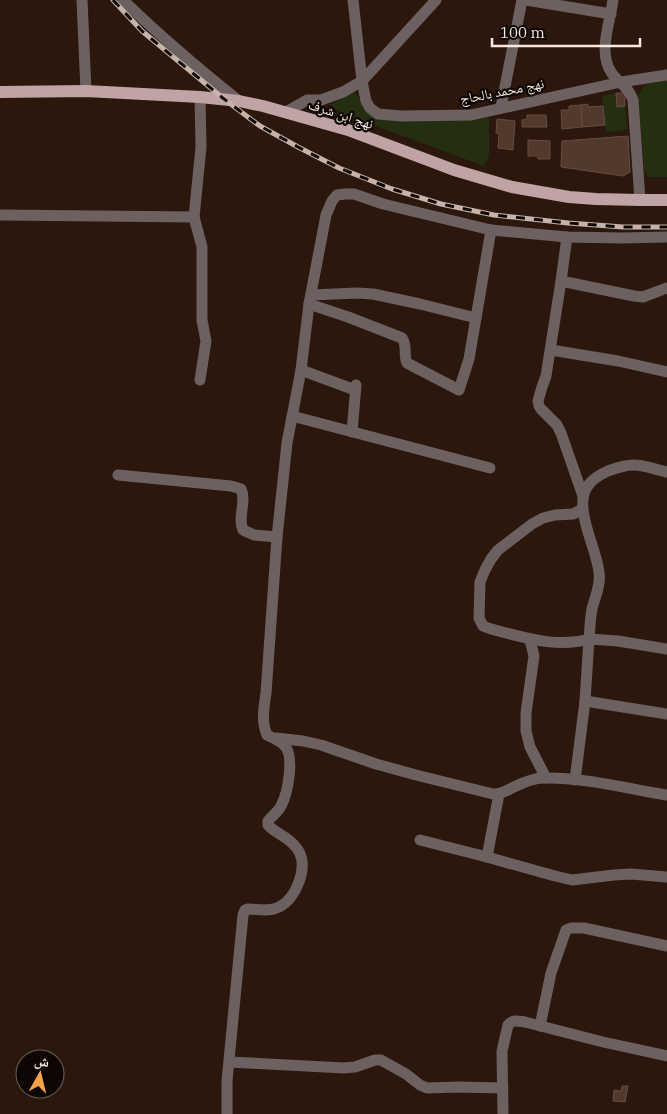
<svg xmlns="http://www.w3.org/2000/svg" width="667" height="1114" font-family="'IBM Plex Serif','Noto Naskh Arabic',serif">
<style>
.green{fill:#242f12}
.building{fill:#51392e;stroke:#664d41}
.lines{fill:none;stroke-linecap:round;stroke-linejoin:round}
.minor{stroke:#6d6061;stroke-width:11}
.major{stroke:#bfa3a5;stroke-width:12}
.rail-casing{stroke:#c5b4ac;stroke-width:5}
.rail{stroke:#0e0603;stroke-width:3;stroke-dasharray:9;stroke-linecap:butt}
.labels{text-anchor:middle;stroke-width:4.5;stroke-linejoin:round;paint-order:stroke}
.street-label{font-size:14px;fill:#f7e8e1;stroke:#0e0603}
</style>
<rect width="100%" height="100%" fill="#2c170c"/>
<!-- green -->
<g class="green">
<path d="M 667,81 L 667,177 L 649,177 L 644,171 L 638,95 L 646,84 Z"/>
<path d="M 354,92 L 367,109 L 386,119 L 489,118 L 489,155 L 484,166 L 360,120 L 344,114 L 329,105 Z"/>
<path d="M 616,93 L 617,106 L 625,106 L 627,130 L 606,132 L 602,96 Z"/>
</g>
<!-- building -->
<g class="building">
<path d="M 616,93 L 625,93 L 625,106 L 617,107 Z"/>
<path d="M 588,104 L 588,107 L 603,106 L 605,125 L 582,127 L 581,105 Z"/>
<path d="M 581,105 L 582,127 L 562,129 L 561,110 L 569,110 L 569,106 Z"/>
<path d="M 527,115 L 546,115 L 547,127 L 522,127 L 522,120 L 527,119 Z"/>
<path d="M 497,119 L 515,121 L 513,150 L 498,148 L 499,133 L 496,133 Z"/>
<path d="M 628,136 L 630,172 L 623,176 L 561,167 L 562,141 Z"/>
<path d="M 528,140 L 550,141 L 550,159 L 538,159 L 538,156 L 528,156 Z"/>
<path d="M 622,1086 L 628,1086 L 625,1102 L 613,1101 L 614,1090 L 621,1091 Z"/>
</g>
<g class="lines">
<!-- minor -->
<g class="minor">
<path d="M 82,0 L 86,91"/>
<path d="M 123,0 C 160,36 199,69 239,101"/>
<path d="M 353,0 L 362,81 L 366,101 L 370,108 L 378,114 L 402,116 L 471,115 L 621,82 L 667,75"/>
<path d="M 526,0 L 611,14"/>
<path d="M 613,0 C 610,22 598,53 611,72 C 618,83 629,87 633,100 L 640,200"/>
<path d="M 200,97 L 201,147 L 194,217 L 202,247 L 202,320 L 206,341 L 200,380"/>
<path d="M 501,107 L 522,0"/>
<path d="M 286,112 L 307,100 L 321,100 L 343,92 L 362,81 L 436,0"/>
<path d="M 0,215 L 194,217"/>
<path d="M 561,281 L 567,237"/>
<path d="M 311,295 L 357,293 L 373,294 L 420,304 L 476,318"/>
<path d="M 309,304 L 348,317 L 402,338 C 408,346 403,355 407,363 L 459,390 L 469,359 L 491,230"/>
<path d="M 551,350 L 618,361 L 667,372"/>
<path d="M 301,370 L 355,390"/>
<path d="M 292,416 L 490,468"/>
<path d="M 352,432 L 356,385"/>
<path d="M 118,475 L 231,486 L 241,489 C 247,502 237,517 243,530 L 254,535 L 277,537"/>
<path d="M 583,496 L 561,433 L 557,425 L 541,409 L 539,406 L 538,401 L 542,387 L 546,376 L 561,281 L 634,296 L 643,297 L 667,288"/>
<path d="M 583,509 L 573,514 L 555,515 L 543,518 L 532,524 L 498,550 L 491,559 L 485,570 L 480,582 L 479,618 L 483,626 C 490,629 498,631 506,633 C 533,640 561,647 589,639 C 590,629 590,619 592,609 C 595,597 601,585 599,572 C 596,550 585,531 583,509 C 581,489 590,479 608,471 C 616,468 624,465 634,465 C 645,465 656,470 667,472"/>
<path d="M 530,640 L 534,656 L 526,713 L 526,731 L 530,747 L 546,778"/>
<path d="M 585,701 L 667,714"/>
<path d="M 276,738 L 303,741 L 321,745 L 376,764 L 416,775 L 493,794 C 501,795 507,790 514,787 C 524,782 533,778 544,778 C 582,777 629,789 667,795"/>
<path d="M 575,780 L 585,701 L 589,639 L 618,641 L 667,649"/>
<path d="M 420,840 L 487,857 L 555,876 L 572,880 L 614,875 L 631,874 L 667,877"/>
<path d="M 487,857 L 499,794"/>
<path d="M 540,1026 L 551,973 L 566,930 L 571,928 L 584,928 L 667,946"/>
<path d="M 230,1062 L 344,1068 L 355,1067 L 375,1060 L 381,1060 L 406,1074 L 420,1085 L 427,1088 L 458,1087 L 503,1088"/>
<path d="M 227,1114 L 227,1081 L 243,915 L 245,910 L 248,909 C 257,909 270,912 279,907 C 296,899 309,867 298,850 C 289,836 277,835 268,825 L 268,821 C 272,816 278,812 281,806 C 288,793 295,755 284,745 C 279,740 273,738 267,735 C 261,721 264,707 266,693 L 277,537 L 287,443 L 301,370 L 309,304 L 326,215 L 332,201 L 337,195 L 345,194 L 354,194 L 383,204 L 491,230 L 567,237 L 622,238 L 667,237"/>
<path d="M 503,1114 L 502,1051 L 508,1025 C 513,1019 518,1021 525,1022 L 603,1042 L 667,1056"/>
</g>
<!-- major -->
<path class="major" d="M 0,92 L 86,91 L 200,97 L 239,101 L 263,106 L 348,130 L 454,170 L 512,187 L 569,197 L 596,199 L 640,200 L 667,200"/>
<!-- rail casing -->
<g class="rail-casing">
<path id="rail" d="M 113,0 L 142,31 L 224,99 L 260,126 L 298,147 L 339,168 L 392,189 L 441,204 L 494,215 L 568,223 L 623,227 L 667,227"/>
</g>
<!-- rail -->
<use href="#rail" class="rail"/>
</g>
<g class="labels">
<!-- street labels -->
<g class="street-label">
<text transform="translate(502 91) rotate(-11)" y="5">نهج محمد بالحاج</text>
<text transform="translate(341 114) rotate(18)" y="5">نهج ابن شرف</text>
</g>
</g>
<!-- north arrow -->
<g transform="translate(40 1074) rotate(8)"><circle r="24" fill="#0e0603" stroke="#6b605c"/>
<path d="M0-4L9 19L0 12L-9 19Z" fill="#f7a248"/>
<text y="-8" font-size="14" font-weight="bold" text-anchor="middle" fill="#f7e8e1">ش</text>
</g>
<!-- scale -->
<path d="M492 38v8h148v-8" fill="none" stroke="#f7e8e1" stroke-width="2.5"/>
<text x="500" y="38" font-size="15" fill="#f7e8e1" stroke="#0e0603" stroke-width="4" paint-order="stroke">100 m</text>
</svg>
